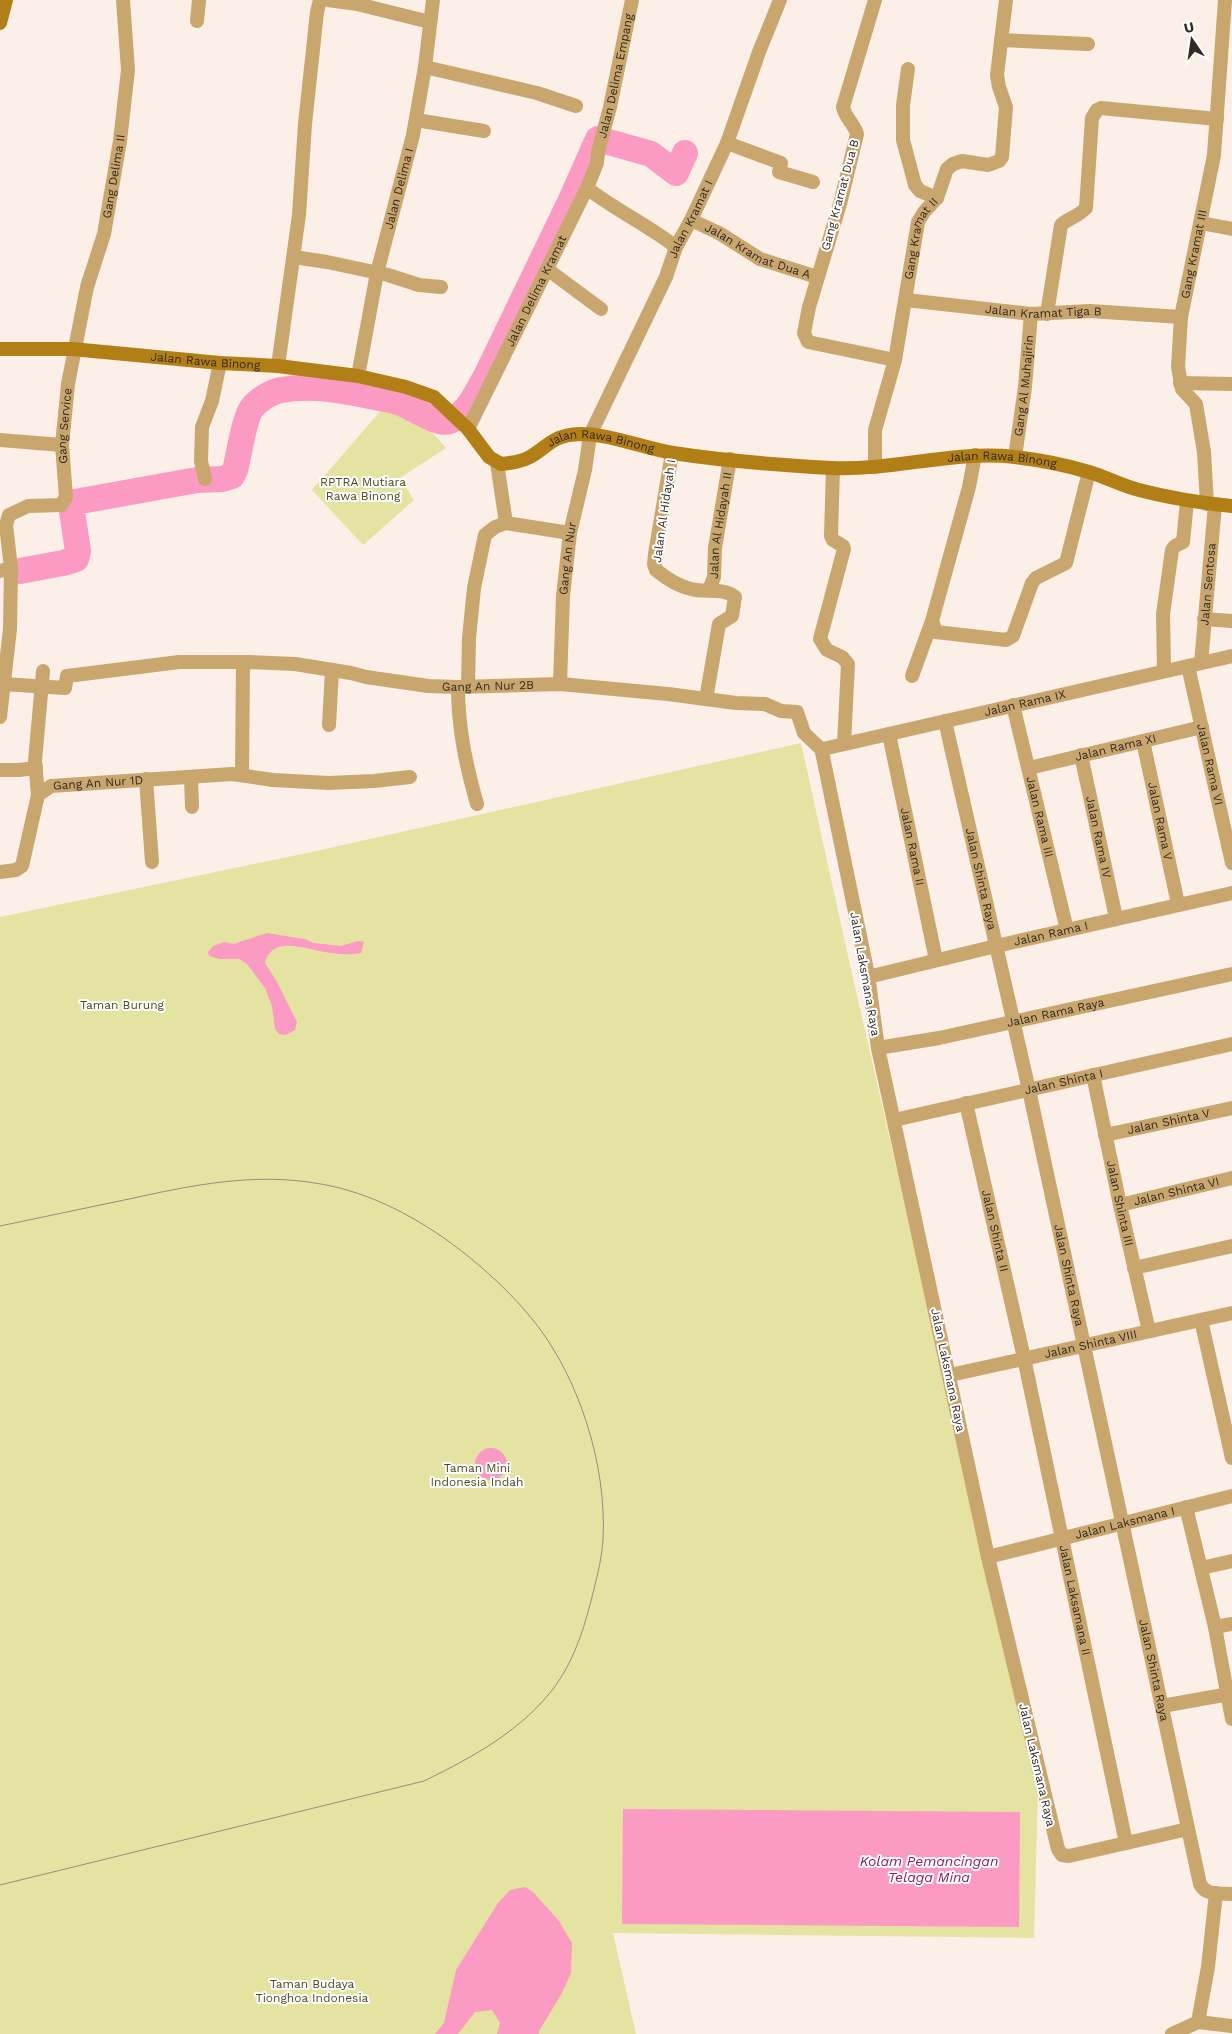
<svg xmlns="http://www.w3.org/2000/svg" width="1232" height="2034" font-family="'Work Sans',sans-serif">
<style>
.green{fill:#e5e3a1}
.water{fill:#fb9ac2}
.lines{fill:none;stroke-linecap:round;stroke-linejoin:round}
.river{stroke:#fb9ac2;stroke-width:26}
.minor{stroke:#c8a66e;stroke-width:14}
.secondary{stroke:#b27f16;stroke-width:14}
.tram{stroke:#968a83;stroke-width:1}
.labels{text-anchor:middle;stroke-width:4;stroke-linejoin:round;paint-order:stroke}
.street-label{font-size:12px;fill:#352923;stroke:#fff}
.park-label{font-size:12px;fill:#4c4b20;stroke:#fff}
.water-label{font-size:14px;font-style:italic;fill:#8d1d57;stroke:#fff}
</style>
<rect width="100%" height="100%" fill="#fcefe8"/>
<!-- green -->
<g class="green">
<path d="M 384,407 C 413,417 427,424 446,448 L 400,478 L 414,500 L 363,545 L 312,490 Z"/>
<path d="M 801,743 L 850,965 L 1038,1787 L 1034,1938 L 613,1933 L 636,2034 L 0,2034 L 0,917 L 302,854 Z"/>
</g>
<!-- water -->
<g class="water">
<path d="M 267,933 L 304,939 L 314,943 L 341,946 L 358,941 L 364,942 L 361,953 C 348,956 328,953 315,950 C 297,946 271,939 265,963 L 277,982 L 297,1022 L 295,1030 L 286,1035 L 279,1034 L 275,1029 L 272,1006 L 265,988 L 247,964 L 239,959 L 220,959 L 209,956 L 208,952 L 213,946 L 224,942 L 234,944 Z"/>
<circle cx="491" cy="1464" r="16"/>
<path d="M 623,1809 L 1020,1812 L 1019,1927 L 622,1924 Z"/>
<path d="M 525,1887 L 533,1892 L 559,1921 L 572,1943 L 571,1973 L 562,1993 L 539,2031 L 539,2034 L 497,2034 L 500,2023 L 492,2010 L 475,2012 L 458,2034 L 435,2034 L 444,2023 L 456,1970 L 498,1903 L 510,1890 Z"/>
</g>
<g class="lines">
<!-- river -->
<path class="river" d="M 20,571 L 63,563 L 76,559 L 78,551 L 71,505 L 75,502 L 197,480 L 222,479 L 232,476 L 235,470 C 239,456 244,418 252,408 C 258,400 271,392 281,390 C 312,384 345,391 375,397 C 384,399 394,400 401,403 C 413,408 439,426 450,421 C 468,414 478,390 487,374 L 570,202 L 598,139 L 651,154 L 676,173 L 685,153"/>
<!-- minor -->
<g class="minor">
<path d="M 328,0 L 357,4 L 430,22"/>
<path d="M 875,0 L 843,107 C 845,118 854,123 857,134 L 840,204 L 809,307 L 804,333 L 808,342 L 895,360"/>
<path d="M 197,21 L 199,0"/>
<path d="M 1001,40 L 1088,44"/>
<path d="M 425,67 L 537,93 L 576,106"/>
<path d="M 908,69 L 903,105 L 903,140 L 915,185 L 920,191 L 937,198"/>
<path d="M 416,120 L 484,131"/>
<path d="M 727,143 L 781,163 L 779,172 L 813,182"/>
<path d="M 587,188 C 615,210 648,225 676,247"/>
<path id="s1" d="M 691,220 L 719,233 L 760,259 L 817,277"/>
<path d="M 1201,223 L 1232,229"/>
<path d="M 294,257 L 327,262 L 388,275 L 419,285 L 441,287"/>
<path d="M 547,269 L 601,309"/>
<path id="s2" d="M 906,300 L 1031,314 L 1090,311 L 1181,317"/>
<path d="M 1047,314 L 1061,225 C 1069,218 1079,216 1086,208 L 1092,118 L 1097,110 L 1101,108 L 1217,119"/>
<path d="M 278,366 L 299,215 L 305,124 L 317,12 L 320,0"/>
<path id="s3" d="M 358,376 L 377,273 L 413,135 L 425,67 L 433,0"/>
<path d="M 1180,383 L 1232,384"/>
<path id="s4" d="M 468,429 L 587,188 L 597,163 L 598,152 L 610,107 L 632,0"/>
<path d="M 0,440 L 62,445"/>
<path d="M 672,453 L 655,554 L 654,564 L 656,570 C 667,579 678,586 691,589 C 704,593 724,587 735,597 L 732,616 L 719,624 L 706,699"/>
<path d="M 975,455 L 969,487 L 932,621 L 936,632 L 1006,640 L 1013,636 L 1032,583 L 1036,578 L 1066,563 L 1089,472"/>
<path id="s5" d="M 1015,457 L 1025,387 L 1031,314"/>
<path d="M 497,463 L 506,523"/>
<path id="s6" d="M 875,467 L 875,430 L 895,360 L 918,222 L 924,212 L 937,198 L 947,169 L 953,164 L 962,161 L 988,165 L 999,161 L 1002,157 L 1006,107 L 999,87 L 997,75 L 1006,0"/>
<path d="M 833,468 L 831,536 L 833,540 L 843,546 L 844,549 L 820,639 L 827,650 L 842,657 L 848,664 L 844,744"/>
<path d="M 205,479 L 201,461 L 202,427 L 212,401 L 220,363"/>
<path id="s7" d="M 1207,504 L 1204,452 L 1196,404 L 1182,389 L 1178,367 L 1181,317 L 1214,155 L 1225,0"/>
<path id="s8" d="M 0,571 L 11,568 L 6,525 L 9,515 L 28,506 L 61,505 L 66,497 L 62,445 L 68,384 L 87,287 L 104,234 L 120,141 L 128,70 L 123,0"/>
<path id="s9" d="M 709,590 L 714,577 L 715,548 L 730,459"/>
<path d="M 1204,619 L 1232,621"/>
<path id="s10" d="M 1201,663 L 1215,505"/>
<path id="s11" d="M 1188,666 L 1232,863"/>
<path d="M 1164,671 L 1163,614 L 1172,550 L 1175,546 L 1183,542 L 1187,501"/>
<path d="M 912,676 L 932,621"/>
<path d="M 3,684 L 65,688 L 67,676 L 179,662 L 243,662"/>
<path id="s12" d="M 560,684 L 563,596 L 570,533 L 585,470 L 590,435 L 666,277 L 676,247 L 691,220 L 727,143 L 759,52 L 780,0"/>
<path d="M 458,687 C 458,728 466,765 477,804"/>
<path d="M 468,687 L 469,638 L 474,588 L 485,535 L 495,527 L 506,523 L 570,533"/>
<path id="s13" d="M 1013,705 L 1067,930"/>
<path d="M 0,717 L 10,629 L 11,568"/>
<path id="s14" d="M 945,721 L 1029,1090 L 1200,1884 C 1206,1896 1220,1893 1232,1894"/>
<path d="M 329,725 L 332,670"/>
<path id="s15" d="M 889,734 L 936,960"/>
<path id="s16" d="M 1143,741 L 1178,904"/>
<path id="s17" d="M 1081,755 L 1116,918"/>
<path id="s18" d="M 1029,768 L 1202,727"/>
<path d="M 0,770 L 19,770 L 36,768"/>
<path id="s19" d="M 242,774 L 243,662 L 248,662 L 295,664 L 351,673 L 366,677 L 428,686 L 458,687 L 560,684 L 668,694 L 736,703 L 765,704 L 781,711 L 797,712 L 804,733 L 822,750"/>
<path d="M 191,777 L 192,807"/>
<path d="M 146,779 L 152,862"/>
<path d="M 38,795 L 35,761 L 43,671"/>
<path id="s20" d="M 0,872 L 16,870 L 22,866 L 38,795 L 51,786 L 232,774 L 273,780 L 329,783 L 374,781 L 410,777"/>
<path id="s21" d="M 868,977 L 996,946 L 1232,893"/>
<path id="s22" d="M 878,1048 L 939,1038 L 1232,974"/>
<path id="s23" d="M 1093,1075 L 1120,1205 L 1149,1331"/>
<path id="s24" d="M 966,1103 L 1024,1358 L 1126,1843"/>
<path id="s25" d="M 894,1120 L 1232,1044"/>
<path id="s26" d="M 1105,1135 L 1232,1108"/>
<path id="s27" d="M 1120,1205 L 1232,1178"/>
<path d="M 1134,1268 L 1232,1246"/>
<path d="M 1201,1320 L 1232,1458"/>
<path id="s28" d="M 950,1375 L 1232,1313"/>
<path d="M 1186,1507 L 1215,1627 L 1232,1719"/>
<path id="s29" d="M 988,1557 L 1232,1496"/>
<path d="M 1201,1568 L 1232,1561"/>
<path d="M 1215,1627 L 1232,1624"/>
<path d="M 1162,1706 L 1229,1694"/>
<path id="s30" d="M 1188,1829 L 1069,1856 L 1062,1855 L 1058,1849 L 988,1557 L 878,1048 L 868,975 L 822,752 L 822,750 L 827,748 L 1232,656"/>
<path d="M 1198,2022 L 1232,2026"/>
<path d="M 1172,2034 L 1198,2022 L 1208,1967 L 1216,1893"/>
</g>
<!-- secondary -->
<g class="secondary">
<path d="M 0,23 L 6,0"/>
<path id="s31" d="M 0,349 L 72,349 L 220,363 L 278,366 L 358,376 L 406,387 L 434,397 L 468,429 L 489,457 L 501,464 C 511,463 521,462 530,457 C 550,445 553,435 580,434 C 611,434 642,448 673,453 C 725,461 778,465 831,468 C 893,471 953,450 1015,457 C 1040,460 1066,465 1089,472 C 1106,477 1122,486 1139,490 C 1170,498 1200,503 1232,506"/>
</g>
<!-- tram -->
<path class="tram" d="M 0,1226 C 43,1217 86,1208 129,1199 C 193,1185 255,1172 321,1184 C 372,1193 418,1218 459,1249 C 486,1270 511,1293 533,1320 C 579,1377 607,1465 603,1539 C 602,1556 598,1573 594,1589 C 586,1622 576,1657 556,1685 C 523,1730 473,1757 424,1781 L 0,1885"/>
</g>
<g class="labels">
<!-- street labels -->
<g class="street-label">
<text dy="4" stroke="none"><textPath href="#s4" startOffset="385">Jalan Delima Empang</textPath></text>
<text dy="4" stroke="none"><textPath href="#s8" startOffset="455">Gang Delima II</textPath></text>
<text dy="4" stroke="none"><textPath href="#s3" startOffset="192">Jalan Delima I</textPath></text>
<text transform="translate(840 195) rotate(-75)" y="4">Gang Kramat Dua B</text>
<text dy="4" stroke="none"><textPath href="#s12" startOffset="490">Jalan Kramat I</textPath></text>
<text dy="4" stroke="none"><textPath href="#s6" startOffset="235">Gang Kramat II</textPath></text>
<text dy="4" stroke="none"><textPath href="#s1" startOffset="74">Jalan Kramat Dua A</textPath></text>
<text dy="4" stroke="none"><textPath href="#s7" startOffset="258">Gang Kramat III</textPath></text>
<text dy="4" stroke="none"><textPath href="#s4" startOffset="154">Jalan Delima Kramat</textPath></text>
<text dy="4" stroke="none"><textPath href="#s2" startOffset="138">Jalan Kramat Tiga B</textPath></text>
<text dy="4" stroke="none"><textPath href="#s31" startOffset="206">Jalan Rawa Binong</textPath></text>
<text dy="4" stroke="none"><textPath href="#s5" startOffset="72">Gang Al Muhajirin</textPath></text>
<text dy="4" stroke="none"><textPath href="#s8" startOffset="200">Gang Service</textPath></text>
<text dy="4" stroke="none"><textPath href="#s31" startOffset="641">Jalan Rawa Binong</textPath></text>
<text dy="4" stroke="none"><textPath href="#s31" startOffset="1046">Jalan Rawa Binong</textPath></text>
<text transform="translate(664 511) rotate(-82)" y="4">Jalan Al Hidayah I</text>
<text dy="4" stroke="none"><textPath href="#s9" startOffset="66">Jalan Al Hidayah II</textPath></text>
<text dy="4" stroke="none"><textPath href="#s12" startOffset="126">Gang An Nur</textPath></text>
<text dy="4" stroke="none"><textPath href="#s10" startOffset="79">Jalan Sentosa</textPath></text>
<text dy="4" stroke="none"><textPath href="#s19" startOffset="359">Gang An Nur 2B</textPath></text>
<text dy="4" stroke="none"><textPath href="#s30" startOffset="1469">Jalan Rama IX</textPath></text>
<text dy="4" stroke="none"><textPath href="#s18" startOffset="89">Jalan Rama XI</textPath></text>
<text dy="4" stroke="none"><textPath href="#s11" startOffset="101">Jalan Rama VI</textPath></text>
<text dy="4" stroke="none"><textPath href="#s20" startOffset="159">Gang An Nur 1D</textPath></text>
<text dy="4" stroke="none"><textPath href="#s13" startOffset="115">Jalan Rama III</textPath></text>
<text dy="4" stroke="none"><textPath href="#s16" startOffset="82">Jalan Rama V</textPath></text>
<text dy="4" stroke="none"><textPath href="#s17" startOffset="84">Jalan Rama IV</textPath></text>
<text dy="4" stroke="none"><textPath href="#s15" startOffset="115">Jalan Rama II</textPath></text>
<text dy="4" stroke="none"><textPath href="#s14" startOffset="162">Jalan Shinta Raya</textPath></text>
<text dy="4" stroke="none"><textPath href="#s21" startOffset="188">Jalan Rama I</textPath></text>
<text transform="translate(865 974) rotate(80)" y="4">Jalan Laksmana Raya</text>
<text dy="4" stroke="none"><textPath href="#s22" startOffset="181">Jalan Rama Raya</textPath></text>
<text dy="4" stroke="none"><textPath href="#s25" startOffset="174">Jalan Shinta I</textPath></text>
<text dy="4" stroke="none"><textPath href="#s26" startOffset="65">Jalan Shinta V</textPath></text>
<text dy="4" stroke="none"><textPath href="#s27" startOffset="58">Jalan Shinta VI</textPath></text>
<text dy="4" stroke="none"><textPath href="#s23" startOffset="131">Jalan Shinta III</textPath></text>
<text dy="4" stroke="none"><textPath href="#s24" startOffset="131">Jalan Shinta II</textPath></text>
<text dy="4" stroke="none"><textPath href="#s14" startOffset="568">Jalan Shinta Raya</textPath></text>
<text dy="4" stroke="none"><textPath href="#s28" startOffset="144">Jalan Shinta VIII</textPath></text>
<text transform="translate(948 1370) rotate(78)" y="4">Jalan Laksmana Raya</text>
<text dy="4" stroke="none"><textPath href="#s29" startOffset="141">Jalan Laksmana I</textPath></text>
<text dy="4" stroke="none"><textPath href="#s24" startOffset="509">Jalan Laksamana II</textPath></text>
<text dy="4" stroke="none"><textPath href="#s14" startOffset="972">Jalan Shinta Raya</textPath></text>
<text transform="translate(1037 1765) rotate(77)" y="4">Jalan Laksmana Raya</text>
</g>
<!-- park labels -->
<g class="park-label">
<text x="363" y="486">RPTRA Mutiara<tspan x="363" dy="14">Rawa Binong</tspan></text>
<text x="122" y="1009">Taman Burung</text>
<text x="477" y="1472">Taman Mini<tspan x="477" dy="14">Indonesia Indah</tspan></text>
<text x="312" y="1988">Taman Budaya<tspan x="312" dy="14">Tionghoa Indonesia</tspan></text>
</g>
<!-- water labels -->
<g class="water-label">
<text x="929" y="1866">Kolam Pemancingan<tspan x="929" dy="16">Telaga Mina</tspan></text>
</g>
</g>
<!-- north arrow -->
<g transform="translate(1192 40) rotate(347)" stroke="#ffffff" stroke-width="4" paint-order="stroke">
<path d="M0-4L9 19L0 12L-9 19Z" fill="#352923"/>
<text y="-8" font-size="14" font-weight="bold" text-anchor="middle" fill="#352923">U</text>
</g>
</svg>
